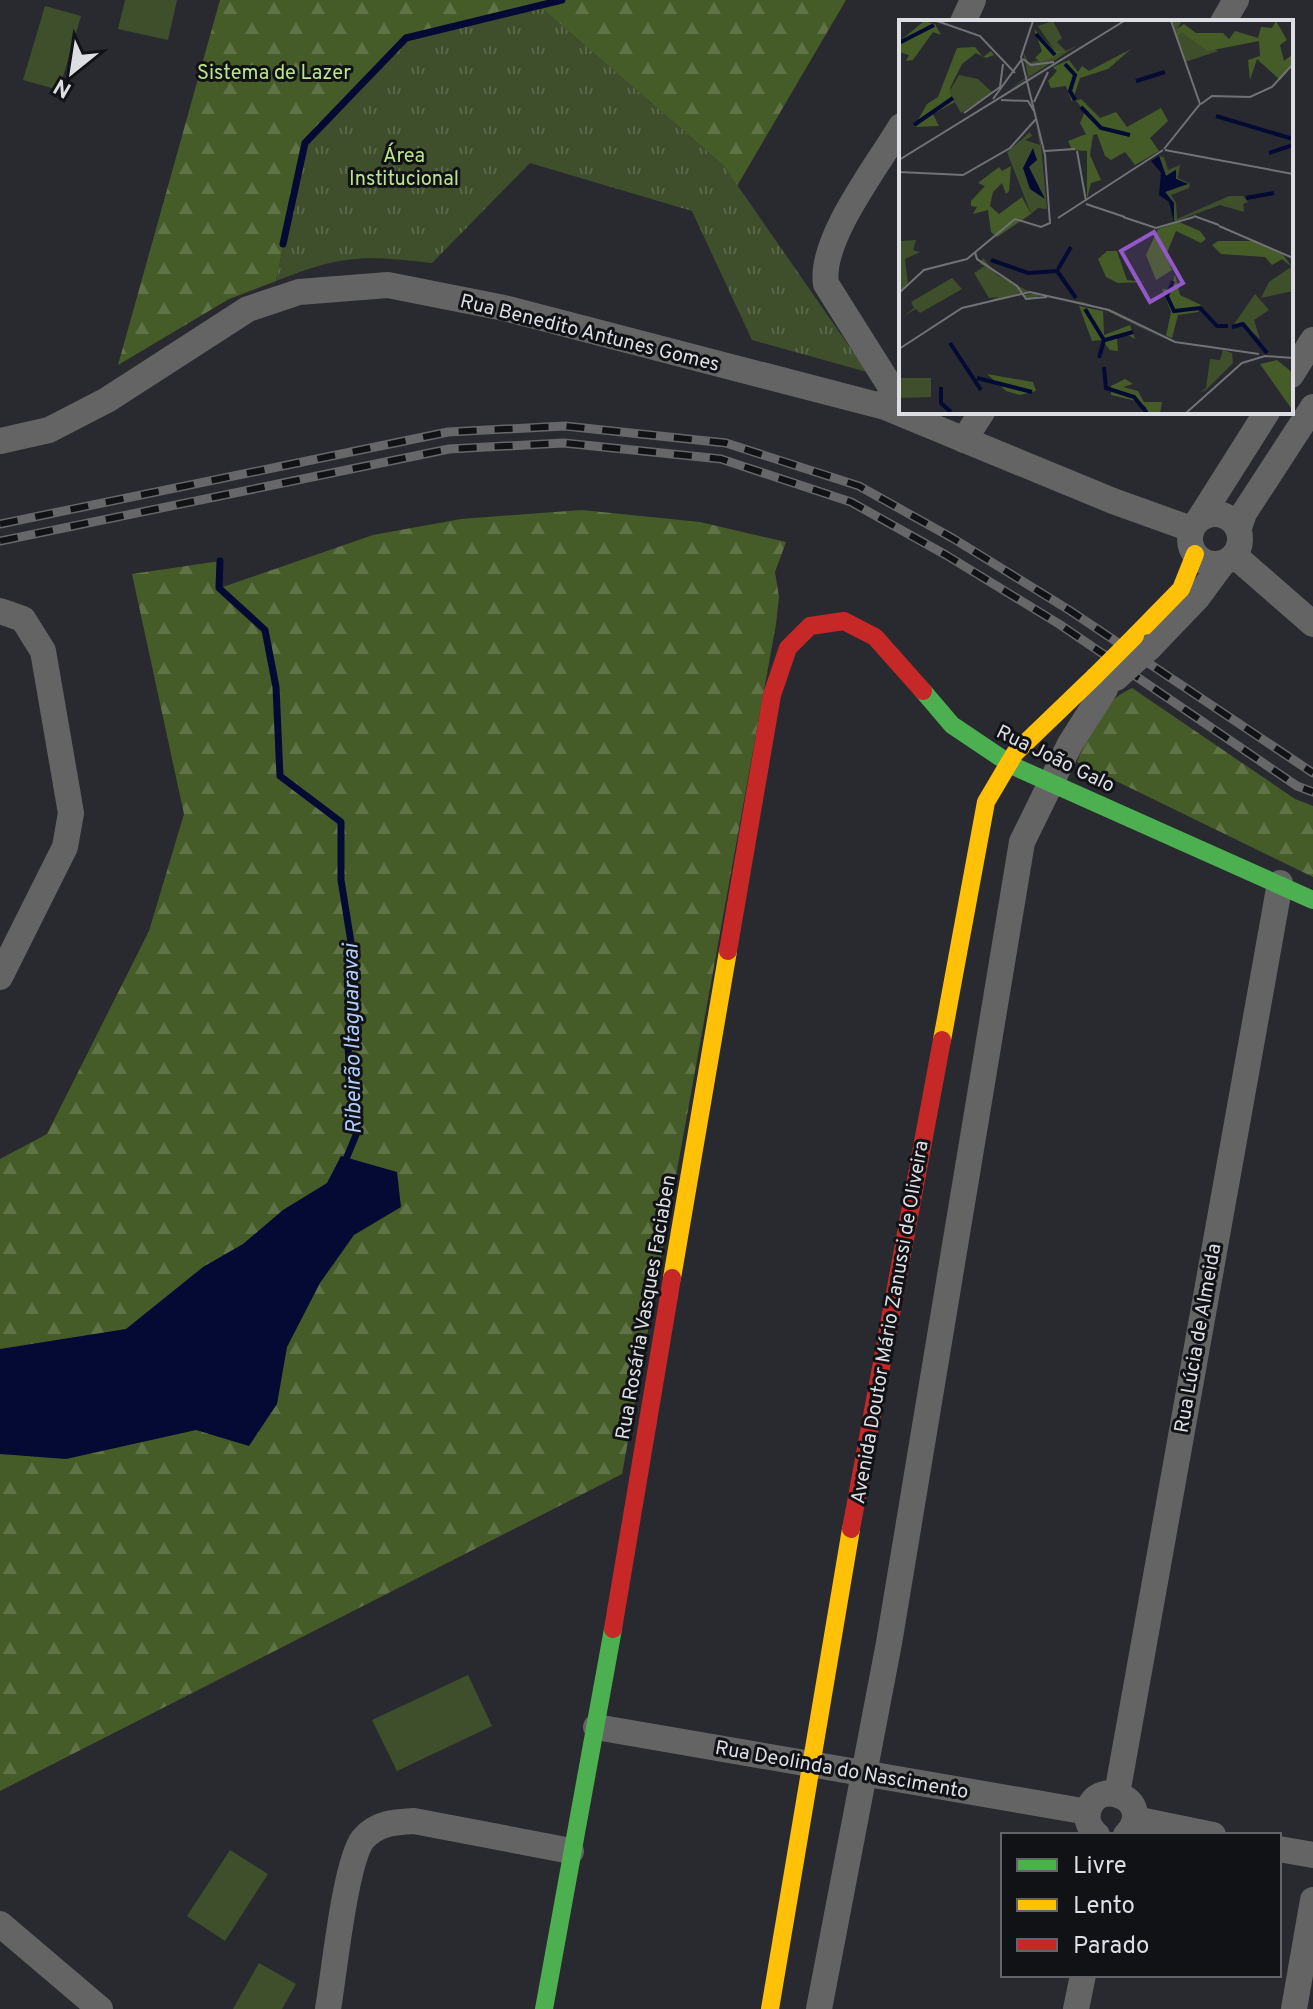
<svg xmlns="http://www.w3.org/2000/svg" width="1313" height="2009" font-family="Overpass,sans-serif">
<style>
.forest{fill:url(#forest-firs)}
.park{fill:url(#park-tufts)}
.pitch{fill:#3f4f2c}
.water{fill:#040a34}
.lines{fill:none;stroke-linecap:round;stroke-linejoin:round}
.stream{stroke:#040a34;stroke-width:7}
.street{stroke:#656465;stroke-width:26}
.fast{stroke:#4caf50;stroke-width:18}
.slow{stroke:#ffc107;stroke-width:18}
.jam{stroke:#c62828;stroke-width:18}
.rail-casing{stroke:#676769;stroke-width:9}
.rail{stroke:#111216;stroke-width:6;stroke-dasharray:18;stroke-linecap:butt}
.street-bridge{stroke:#656465;stroke-width:26}
.slow-bridge{stroke:#ffc107;stroke-width:18}
.labels{text-anchor:middle;stroke-width:6;stroke-linejoin:round;paint-order:stroke}
.park-label{font-size:20px;fill:#bbe48c;stroke:#111216}
.street-label{font-size:20px;fill:#dcdee3;stroke:#111216}
.water-label{font-size:22px;font-style:italic;fill:#afcdfd;stroke:#111216}
.inset-river{fill:none;stroke:#040a34;stroke-width:4}
.inset-road{fill:none;stroke:#717277;stroke-width:2}
.view{fill:#9358c8;fill-opacity:0.15;stroke:#9358c8;stroke-width:4}
.inset-edge{fill:none;stroke:#dcdee3;stroke-width:4}
</style>
<defs>
<pattern id="forest-firs" width="22" height="20" patternUnits="userSpaceOnUse" patternTransform="scale(2)"><rect width="22" height="20" fill="#465c28"/><path d="M5 1l3.5 6h-7zM16 11l3.5 6h-7z" fill="#607347"/></pattern>
<pattern id="park-tufts" width="24" height="20" patternUnits="userSpaceOnUse" patternTransform="scale(2)"><rect width="24" height="20" fill="#3f4f2c"/><path d="M3 7l-1-3M5 7V3M7 7l1-3M15 17l-1-3M17 17v-4M19 17l1-3" fill="none" stroke="#5a684a"/></pattern>
</defs>
<rect width="100%" height="100%" fill="#292a2f"/>
<!-- forest -->
<g class="forest">
<path d="M 220,0 L 846,0 L 737,186 L 724,166 L 537,4 L 305,143 L 276,281 L 229,299 L 118,365 Z"/>
<path d="M 582,510 L 700,522 L 786,542 L 775,572 L 779,597 L 776,624 L 622,1474 L 0,1791 L 0,1159 L 47,1134 L 149,931 L 184,814 L 132,574 L 220,561 L 220,588 L 373,535 L 461,519 Z"/>
<path d="M 1132,688 L 1295,799 L 1313,806 L 1313,877 L 1077,762 C 1092,725 1095,707 1132,688 Z"/>
</g>
<!-- park -->
<path class="park" d="M 537,4 L 724,166 L 867,372 L 752,340 L 692,211 L 530,163 L 432,263 C 362,255 342,255 276,281 L 305,143 L 406,38 Z"/>
<!-- pitch -->
<g class="pitch">
<path d="M 125,0 L 177,0 L 168,40 L 118,29 Z"/>
<path d="M 45,6 L 81,16 L 59,90 L 23,80 Z"/>
<path d="M 468,1675 L 492,1726 L 397,1771 L 372,1720 Z"/>
<path d="M 230,1850 L 268,1874 L 225,1941 L 187,1916 Z"/>
<path d="M 259,1963 L 296,1984 L 282,2009 L 233,2009 Z"/>
</g>
<!-- water -->
<path class="water" d="M 341,1156 L 397,1172 L 401,1207 L 354,1235 L 320,1283 L 287,1347 L 277,1404 L 249,1446 L 196,1430 L 66,1459 L 0,1454 L 0,1349 L 126,1329 L 203,1267 L 243,1244 L 283,1210 L 327,1183 Z"/>
<g class="lines">
<!-- stream -->
<g class="stream">
<path d="M 283,244 L 305,143 L 406,38 L 562,0"/>
<path d="M 220,561 L 219,588 L 265,630 L 276,687 L 280,776 L 341,822 L 341,880 L 355,967 L 348,1048 L 356,1135 L 344,1164"/>
</g>
<!-- street -->
<g class="street">
<path d="M 963,22 L 973,0"/>
<path d="M 1223,22 L 1236,0"/>
<path d="M 1291,375 L 1313,340"/>
<path d="M 885,407 L 892,389 L 826,284 C 819,240 878,165 901,126"/>
<path d="M 964,440 L 982,412"/>
<path d="M 0,441 L 49,430 L 107,400 L 248,309 L 299,292 L 388,285 L 504,308 L 885,407 L 1113,501 L 1191,529"/>
<circle cx="1215" cy="539" r="25"/>
<path d="M 1200,518 L 1267,412"/>
<path d="M 1239,528 L 1244,513 L 1313,407"/>
<path d="M 1235,556 L 1313,624"/>
<path d="M 0,611 L 23,619 L 43,651 L 71,813 L 65,847 L 0,977"/>
<path d="M 1150,647 L 1197,598 L 1222,564"/>
<path d="M 596,1727 L 1088,1812"/>
<path d="M 1117,1794 L 1280,883"/>
<path d="M 1135,1819 L 1213,1835"/>
<path d="M 1097,1835 C 1090,1829 1086,1821 1088,1812 C 1096,1774 1158,1801 1126,1835"/>
<path d="M 1279,1849 L 1313,1855"/>
<path d="M 0,1924 L 100,2009"/>
<path d="M 328,2009 C 334,1975 345,1862 363,1839 C 377,1823 394,1822 414,1821 L 571,1851"/>
<path d="M 819,2009 L 889,1643 L 1022,842 L 1070,744 L 1105,689"/>
<path d="M 1076,2009 L 1083,1975"/>
<path d="M 1294,2009 L 1313,1900"/>
</g>
<!-- fast -->
<g class="fast">
<path d="M 923,691 L 952,725 L 1013,766 L 1313,900"/>
<path d="M 544,2009 L 613,1629"/>
</g>
<!-- slow -->
<g class="slow">
<path d="M 1135,636 L 1181,589 L 1195,554"/>
<path d="M 942,1040 L 986,802 L 1015,753 L 1095,676"/>
<path d="M 672,1278 L 728,951"/>
<path d="M 770,2009 L 851,1529"/>
</g>
<!-- jam -->
<g class="jam">
<path d="M 728,951 L 772,695 L 788,648 L 810,626 L 844,621 L 875,637 L 923,691"/>
<path d="M 851,1529 L 942,1040"/>
<path d="M 613,1629 L 672,1278"/>
</g>
<!-- rail casing -->
<g class="rail-casing">
<g id="rail">
<path d="M 0,524 L 448,432 L 565,426 L 726,443 L 859,486 L 954,539 L 1069,610 L 1313,773"/>
<path d="M 0,541 L 449,449 L 564,443 L 721,459 L 851,502 L 946,555 L 1059,624 L 1297,786 L 1313,792"/>
</g>
</g>
<!-- rail -->
<use href="#rail" class="rail"/>
<!-- street-bridge -->
<path class="street-bridge" d="M 1116,678 L 1150,647"/>
<!-- slow-bridge -->
<path class="slow-bridge" d="M 1095,676 L 1135,636"/>
</g>
<g class="labels">
<!-- park labels -->
<g class="park-label">
<text x="274" y="79">Sistema de Lazer</text>
<text x="404" y="162">Área<tspan x="404" dy="23">Institucional</tspan></text>
</g>
<!-- street labels -->
<g class="street-label">
<text transform="translate(590 332) rotate(14)" y="7">Rua Benedito Antunes Gomes</text>
<text transform="translate(1056 758) rotate(26)" y="7">Rua João Galo</text>
<text transform="translate(645 1307) rotate(-80)" y="7">Rua Rosária Vasques Faciaben</text>
<text transform="translate(889 1322) rotate(-80)" y="7">Avenida Doutor Mário Zanussi de Oliveira</text>
<text transform="translate(1197 1338) rotate(-80)" y="7">Rua Lúcia de Almeida</text>
<text transform="translate(842 1769) rotate(10)" y="7">Rua Deolinda do Nascimento</text>
</g>
<!-- water labels -->
<g class="water-label">
<text transform="translate(351 1039) rotate(-91)" y="8">Ribeirão Itaguaravai</text>
</g>
</g>
<!-- overview -->
<g transform="translate(899 20)">
<rect width="394" height="394" fill="#292a2f"/>
<path d="M 154,1 L 163,18 L 158,22 L 167,31 L 179,25 L 110,70 L 129,56 L 124,32 L 130,43 L 165,33 L 155,30 L 139,6 ZM 273,1 L 283,1 L 278,9 L 319,31 L 286,42 ZM 17,220 L 14,230 L 21,232 L 6,239 L 9,264 L 0,272 L 0,221 ZM 84,238 L 98,255 L 133,273 L 184,282 L 211,291 L 269,321 L 202,288 L 143,275 L 130,280 L 124,275 L 135,274 L 124,272 L 70,288 L 100,277 L 90,278 L 75,253 L 86,246 L 81,244 Z" fill="#3f4f2c"/>
<path d="M 25,1 L 36,4 L 42,15 L 34,12 L 14,40 L 7,41 L 10,35 L 0,32 L 0,22 ZM 377,1 L 388,20 L 381,25 L 385,41 L 394,34 L 394,43 L 381,60 L 358,39 L 351,60 L 349,40 L 361,36 L 360,21 L 309,31 L 282,12 L 278,17 L 278,9 L 285,4 L 297,13 L 324,13 L 330,19 L 336,11 L 359,18 L 362,7 L 373,8 ZM 135,9 L 155,30 L 166,32 L 142,42 L 136,38 L 143,31 ZM 76,27 L 84,37 L 92,31 L 95,35 L 87,38 L 77,33 L 63,44 L 51,68 L 56,82 L 34,94 L 40,106 L 15,107 L 28,84 L 39,77 L 58,28 ZM 232,29 L 209,49 L 181,58 L 173,82 L 167,66 L 152,68 L 149,61 L 158,51 L 154,47 L 170,40 L 179,52 L 183,46 L 190,51 ZM 182,79 L 201,98 L 217,92 L 228,107 L 262,88 L 269,101 L 251,118 L 260,131 L 236,145 L 226,132 L 212,140 L 206,136 L 198,114 L 194,115 L 191,135 L 202,160 L 192,163 L 188,179 L 188,131 L 173,130 L 169,121 L 187,114 L 181,103 L 186,91 L 177,81 ZM 112,146 L 110,171 L 107,174 L 103,163 L 94,172 L 91,186 L 100,194 L 123,177 L 132,194 L 98,217 L 92,212 L 89,190 L 74,194 L 78,187 L 72,186 L 72,181 L 86,166 L 79,163 L 100,147 L 103,151 ZM 280,202 L 301,211 L 307,219 L 302,223 L 277,211 L 267,235 L 273,250 L 257,260 L 247,235 L 259,209 ZM 319,221 L 356,221 L 384,235 L 393,247 L 383,239 L 373,245 L 366,237 L 322,234 L 313,225 ZM 208,231 L 218,231 L 228,260 L 246,262 L 219,263 L 207,257 L 199,239 ZM 276,255 L 281,275 L 302,285 L 299,292 L 279,295 L 273,318 L 267,316 L 272,292 L 263,269 L 271,270 ZM 180,286 L 204,291 L 205,315 L 231,305 L 236,319 L 227,314 L 218,318 L 219,331 L 211,330 L 203,320 L 193,321 ZM 378,340 L 394,353 L 392,388 L 361,344 ZM 88,354 L 134,362 L 137,371 L 121,375 L 107,371 ZM 226,359 L 234,364 L 224,367 L 239,371 L 245,382 L 263,382 L 261,393 L 242,393 L 248,388 L 241,382 L 212,375 L 212,366 Z" fill="#465c28"/>
<path d="M 53,258 L 63,269 L 21,293 L 17,289 L 6,295 L 15,288 L 12,282 ZM 0,358 L 32,358 L 32,377 L 0,378 Z" fill="#3f4f2c"/>
<path d="M 60,55 L 79,59 L 94,73 L 62,93 L 50,72 ZM 138,109 L 141,115 L 148,189 L 139,188 L 132,194 L 108,132 L 131,112 L 133,116 L 126,120 L 141,125 ZM 260,136 L 265,137 L 269,150 L 281,145 L 279,158 L 291,164 L 290,168 L 272,175 L 277,183 L 278,199 L 330,176 L 344,176 L 349,182 L 344,184 L 345,192 L 321,185 L 277,201 L 275,200 L 275,183 L 266,172 L 273,165 L 289,164 L 277,159 L 276,150 L 267,156 ZM 392,247 L 394,271 L 362,278 L 370,262 ZM 356,274 L 370,290 L 355,300 L 361,319 L 342,303 L 333,307 ZM 324,330 L 333,333 L 334,343 L 307,370 L 300,373 L 307,368 L 311,339 L 321,340 Z" fill="#3f4f2c"/>
<path d="M 134,128 L 138,140 L 130,147 L 146,179 L 131,169 L 124,148 ZM 260,136 L 267,156 L 277,150 L 277,159 L 289,164 L 266,172 L 275,183 L 275,202 L 270,182 L 260,175 L 262,153 L 252,141 Z" fill="#040a34"/>
<path class="inset-river" d="M 137,14 L 156,35M 0,23 L 35,5M 166,44 L 176,55 L 171,71 L 176,80M 237,61 L 266,52M 182,87 L 202,108 L 231,115M 317,96 L 394,119M 15,105 L 54,78M 370,133 L 394,125M 347,178 L 375,173M 92,240 L 129,253 L 158,251 L 177,278M 159,249 L 172,227M 274,261 L 268,276 L 275,291 L 301,288 L 318,306 L 329,306M 186,289 L 205,320 L 200,338M 333,307 L 344,304 L 368,333M 206,320 L 234,312M 51,323 L 82,370M 205,347 L 207,368 L 235,377 L 248,393M 78,358 L 133,372M 42,367 L 42,383 L 52,392"/>
<path class="inset-road" d="M 38,1 L 81,16 L 116,53M 124,39 L 132,45 L 155,42M 94,79 L 123,39M 102,80 L 129,81 L 135,91M 135,82 L 149,52M 302,84 L 313,76 L 351,77 L 373,67 L 394,44M 65,93 L 101,67 L 104,44M 265,129 L 301,84 L 272,1M 266,130 L 394,154M 146,131 L 176,129M 178,131 L 187,181M 0,140 L 225,1M 0,152 L 64,155 L 111,128 L 137,99M 187,184 L 226,197M 295,196 L 320,205M 224,197 L 257,208 L 295,197M 159,198 L 264,130M 320,206 L 394,238M 76,232 L 78,239 L 118,266 L 127,279 L 148,277M 0,273 L 25,250 L 68,239 L 116,199 L 142,207 L 151,203 L 146,135 L 122,37 L 134,1M 0,329 L 63,288 L 131,272 L 210,290 L 276,322 L 360,334M 287,393 L 343,343 L 366,336 L 394,338"/>
<path class="view" d="M 255,212 L 284,263 L 251,282 L 222,231 Z"/>
<rect width="394" height="394" class="inset-edge"/>
</g>
<!-- legend -->
<rect x="1001" y="1833" width="280" height="144" fill="#111216" stroke="#626468" stroke-width="2"/>
<rect x="1017" y="1859" width="40" height="12" fill="#4caf50" stroke="#626468" stroke-width="2"/>
<text x="1073" y="1873" font-size="24" fill="#dcdee3">Livre</text>
<rect x="1017" y="1899" width="40" height="12" fill="#ffc107" stroke="#626468" stroke-width="2"/>
<text x="1073" y="1913" font-size="24" fill="#dcdee3">Lento</text>
<rect x="1017" y="1939" width="40" height="12" fill="#c62828" stroke="#626468" stroke-width="2"/>
<text x="1073" y="1953" font-size="24" fill="#dcdee3">Parado</text>
<!-- north arrow -->
<g transform="translate(72 72) rotate(210)" stroke="#111216" stroke-width="6" paint-order="stroke">
<path d="M0-6L14 30L0 20L-14 30Z" fill="#dcdee3"/>
<text y="-12" font-size="22" font-weight="bold" text-anchor="middle" fill="#dcdee3">N</text>
</g>
</svg>
